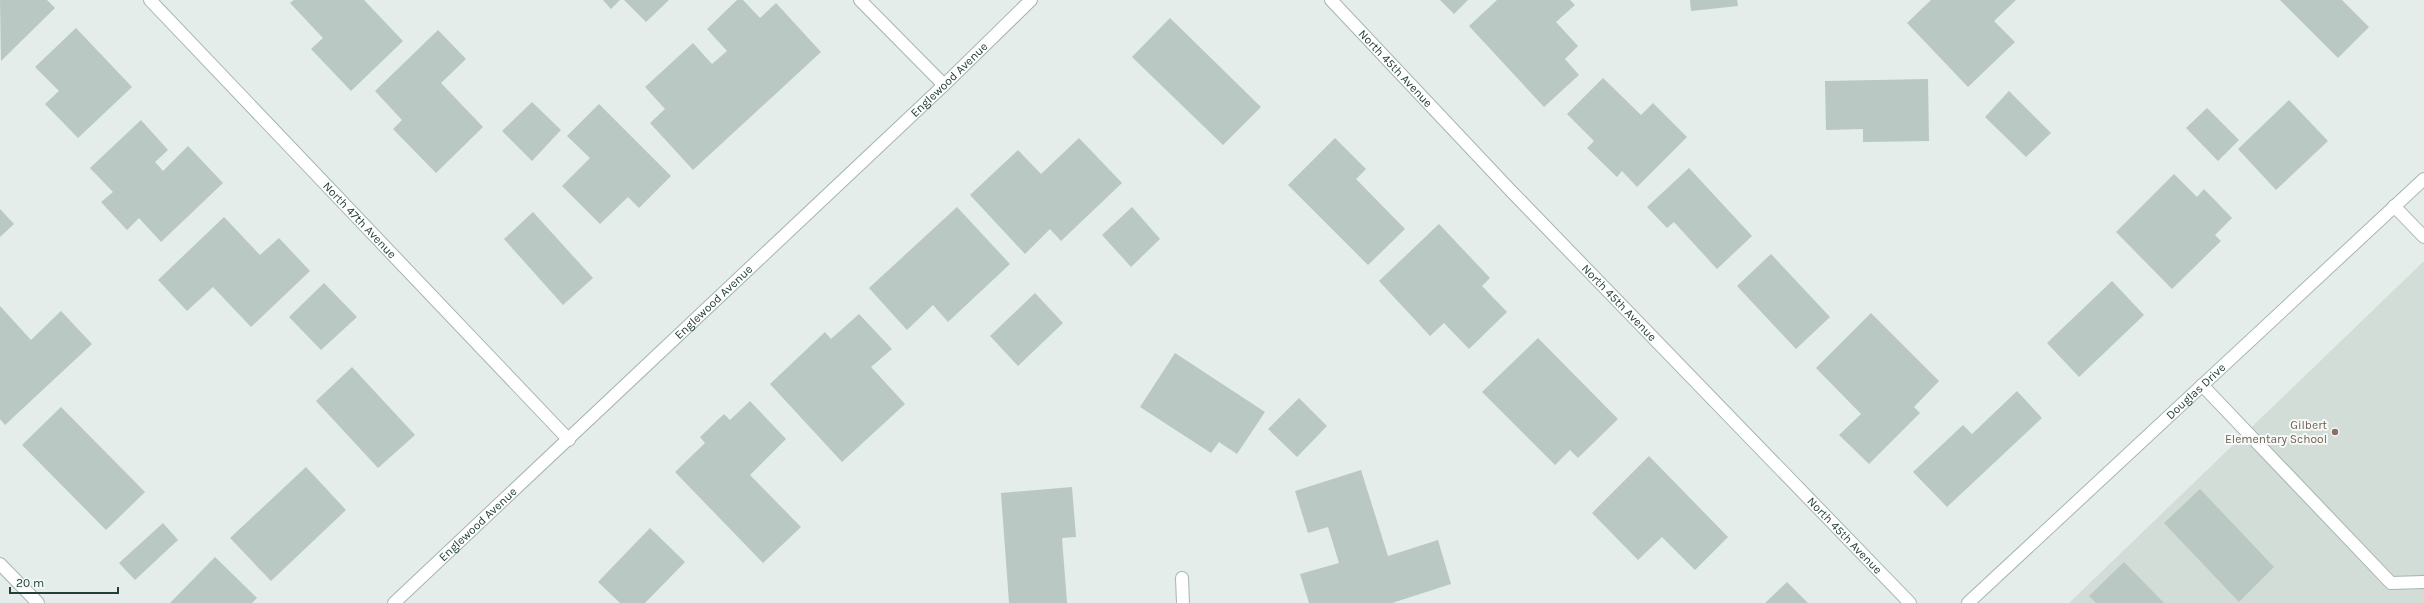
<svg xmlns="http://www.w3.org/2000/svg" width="2424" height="603" font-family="Karla,sans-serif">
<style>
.built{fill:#d2ddd8}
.building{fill:#b9c8c2}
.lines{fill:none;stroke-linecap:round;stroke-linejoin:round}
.service-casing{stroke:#a6b5b0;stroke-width:14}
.minor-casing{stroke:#a6b5b0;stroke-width:14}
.tertiary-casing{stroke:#a6b5b0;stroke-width:14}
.service{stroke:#fff;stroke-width:12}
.minor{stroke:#fff;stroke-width:12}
.tertiary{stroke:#fff;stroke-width:12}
.education-dot{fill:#8d6e63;stroke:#f4faf7;stroke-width:1.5}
.labels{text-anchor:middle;stroke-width:4;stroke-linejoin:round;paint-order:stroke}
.street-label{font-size:12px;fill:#233f38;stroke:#f4faf7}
.education-label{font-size:12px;fill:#785e54;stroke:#f4faf7;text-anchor:end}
</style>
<rect width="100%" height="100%" fill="#e4ede9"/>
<!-- built -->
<path class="built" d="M 2424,261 L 2424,603 L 2069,603 Z"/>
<!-- building -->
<g class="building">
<path d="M 0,0 L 47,0 L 55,8 L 1,61 Z"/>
<path d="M 294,0 L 364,0 L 403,41 L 351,91 L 311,49 L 323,38 L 290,3 Z"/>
<path d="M 603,0 L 620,0 L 611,9 Z"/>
<path d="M 624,0 L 669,0 L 646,22 Z"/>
<path d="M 737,0 L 743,0 L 760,18 L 776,3 L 821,52 L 693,170 L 650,123 L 665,109 L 645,87 L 693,43 L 712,64 L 727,51 L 707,29 Z"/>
<path d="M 1440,0 L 1468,0 L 1454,14 Z"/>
<path d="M 1497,0 L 1570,0 L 1575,5 L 1556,22 L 1578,46 L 1565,59 L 1579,75 L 1544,107 L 1469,26 Z"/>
<path d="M 1690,0 L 1737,0 L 1738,6 L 1691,11 Z"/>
<path d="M 1931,0 L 2016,0 L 1994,21 L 2015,42 L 1968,87 L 1907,23 Z"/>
<path d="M 2280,0 L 2342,0 L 2369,27 L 2338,58 Z"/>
<path d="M 1170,18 L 1261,107 L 1223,145 L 1132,57 Z"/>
<path d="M 76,28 L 132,87 L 78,138 L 45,104 L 59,91 L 35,67 Z"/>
<path d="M 438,30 L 466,59 L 441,83 L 483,127 L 436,173 L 393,129 L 402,120 L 375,91 Z"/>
<path d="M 1603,78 L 1641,115 L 1653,103 L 1687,137 L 1637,187 L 1622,171 L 1617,177 L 1587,148 L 1594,141 L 1567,114 Z"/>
<path d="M 1928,79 L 1929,141 L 1863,142 L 1863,129 L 1826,130 L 1825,81 Z"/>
<path d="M 2009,91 L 2051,133 L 2026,157 L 1985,117 Z"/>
<path d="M 2289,100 L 2328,141 L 2276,190 L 2238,149 Z"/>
<path d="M 532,102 L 561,130 L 532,161 L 502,131 Z"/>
<path d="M 599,104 L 671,176 L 639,208 L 628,197 L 600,224 L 562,186 L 590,158 L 567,136 Z"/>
<path d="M 2207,108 L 2239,140 L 2218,161 L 2186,128 Z"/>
<path d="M 141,120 L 168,150 L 155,162 L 163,171 L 188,146 L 223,183 L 161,242 L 139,218 L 127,230 L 101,202 L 113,192 L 90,168 Z"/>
<path d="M 1079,138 L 1122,183 L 1061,241 L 1050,229 L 1025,254 L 970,195 L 1018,150 L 1041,174 Z"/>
<path d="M 1335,138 L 1366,169 L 1356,179 L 1405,229 L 1368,265 L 1288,185 Z"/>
<path d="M 1689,168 L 1752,236 L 1717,269 L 1674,222 L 1667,228 L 1647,207 Z"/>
<path d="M 2174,174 L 2197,197 L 2204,189 L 2232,218 L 2215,235 L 2221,241 L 2172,289 L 2116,232 Z"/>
<path d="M 957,207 L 1010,264 L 948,322 L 933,305 L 907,330 L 869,288 Z"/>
<path d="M 1132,207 L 1160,239 L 1131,267 L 1102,235 Z"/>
<path d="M 0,209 L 14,224 L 0,237 Z"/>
<path d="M 533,212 L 593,278 L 563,305 L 504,239 Z"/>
<path d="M 224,217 L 260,255 L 279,238 L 310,271 L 251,327 L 213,287 L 187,311 L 158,280 Z"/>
<path d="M 1439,224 L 1490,278 L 1482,286 L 1507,312 L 1469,349 L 1444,323 L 1430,336 L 1379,281 Z"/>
<path d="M 1771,254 L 1830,317 L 1796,349 L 1737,286 Z"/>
<path d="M 2112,281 L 2144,315 L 2079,377 L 2047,343 Z"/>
<path d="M 324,283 L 357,317 L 321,350 L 289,317 Z"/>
<path d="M 1035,293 L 1063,323 L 1018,366 L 990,336 Z"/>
<path d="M 0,306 L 31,340 L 61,311 L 92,344 L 5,425 L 0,419 Z"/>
<path d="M 1871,313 L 1939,381 L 1914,407 L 1920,413 L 1869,464 L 1839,435 L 1861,414 L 1816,368 Z"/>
<path d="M 859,314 L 892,349 L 871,367 L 905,404 L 842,462 L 770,384 L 825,332 L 831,339 Z"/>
<path d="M 1538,338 L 1618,419 L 1578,458 L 1570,450 L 1555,465 L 1482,392 Z"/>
<path d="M 1175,353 L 1265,412 L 1237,454 L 1219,442 L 1211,453 L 1140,407 Z"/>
<path d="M 352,367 L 415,435 L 378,468 L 316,401 Z"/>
<path d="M 2017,391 L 2042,418 L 1947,507 L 1913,472 L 1963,425 L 1972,434 Z"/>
<path d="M 1299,398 L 1327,426 L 1297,457 L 1268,429 Z"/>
<path d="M 750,401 L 786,439 L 750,475 L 801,527 L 763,563 L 675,472 L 705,443 L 700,437 L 724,414 L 730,420 Z"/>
<path d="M 61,407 L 145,492 L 106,530 L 22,445 Z"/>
<path d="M 1649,456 L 1728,537 L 1695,570 L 1662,537 L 1638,560 L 1592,513 Z"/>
<path d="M 306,467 L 346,510 L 271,581 L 230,538 Z"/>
<path d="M 1361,470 L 1388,556 L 1438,540 L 1451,584 L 1392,603 L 1309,603 L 1300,574 L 1339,563 L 1328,527 L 1308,533 L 1295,491 Z"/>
<path d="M 1072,487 L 1076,537 L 1062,538 L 1067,603 L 1009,603 L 1001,493 Z"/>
<path d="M 2200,489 L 2274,567 L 2239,602 L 2164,523 Z"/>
<path d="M 163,523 L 178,540 L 135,580 L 119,563 Z"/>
<path d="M 650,528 L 685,562 L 645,603 L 620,603 L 598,582 Z"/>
<path d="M 215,557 L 257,598 L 252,603 L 170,603 Z"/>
<path d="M 2124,562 L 2164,603 L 2096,603 L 2089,596 Z"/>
<path d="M 1787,582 L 1808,603 L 1765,603 Z"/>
</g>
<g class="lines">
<!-- service casing -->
<g class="service-casing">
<g id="service">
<path d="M 2394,206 L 2424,237"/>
<path d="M 2202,385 L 2391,583 L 2424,582"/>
</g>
</g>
<!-- minor casing -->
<g class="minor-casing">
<g id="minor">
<path id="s1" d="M 150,0 L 569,440"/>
<path d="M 860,0 L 944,85"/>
<path id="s2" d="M 1331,0 L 1511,191 L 1910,603"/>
<path d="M 0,564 L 38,603"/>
<path d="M 1182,578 L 1183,603"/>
<path id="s3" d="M 1968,603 L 2424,179"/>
</g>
</g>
<!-- tertiary casing -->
<g class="tertiary-casing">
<g id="tertiary">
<path id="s4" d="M 394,603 L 944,85 L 1031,0"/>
</g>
</g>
<!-- service -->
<use href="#service" class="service"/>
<!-- minor -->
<use href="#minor" class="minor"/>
<!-- tertiary -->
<use href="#tertiary" class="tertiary"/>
</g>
<!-- markers -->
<circle class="education-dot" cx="2335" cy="432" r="4"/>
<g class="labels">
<!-- street labels -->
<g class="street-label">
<text dy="4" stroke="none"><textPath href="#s2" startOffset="94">North 45th Avenue</textPath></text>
<text dy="4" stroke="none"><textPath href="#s4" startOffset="763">Englewood Avenue</textPath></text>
<text dy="4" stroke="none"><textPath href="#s1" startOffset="304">North 47th Avenue</textPath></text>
<text dy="4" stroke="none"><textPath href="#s4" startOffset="439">Englewood Avenue</textPath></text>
<text dy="4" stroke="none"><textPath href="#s2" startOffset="418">North 45th Avenue</textPath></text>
<text dy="4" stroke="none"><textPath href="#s3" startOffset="311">Douglas Drive</textPath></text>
<text dy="4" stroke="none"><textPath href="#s4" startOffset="115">Englewood Avenue</textPath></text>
<text dy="4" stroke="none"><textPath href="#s2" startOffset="742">North 45th Avenue</textPath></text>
</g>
<!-- education labels -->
<g class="education-label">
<text x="2327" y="429">Gilbert<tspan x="2327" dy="14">Elementary School</tspan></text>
</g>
</g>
<!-- scale -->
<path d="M10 587v6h108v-6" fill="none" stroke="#233f38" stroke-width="2"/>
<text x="16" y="587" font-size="12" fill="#233f38" stroke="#f4faf7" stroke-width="3" paint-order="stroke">20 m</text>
</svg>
